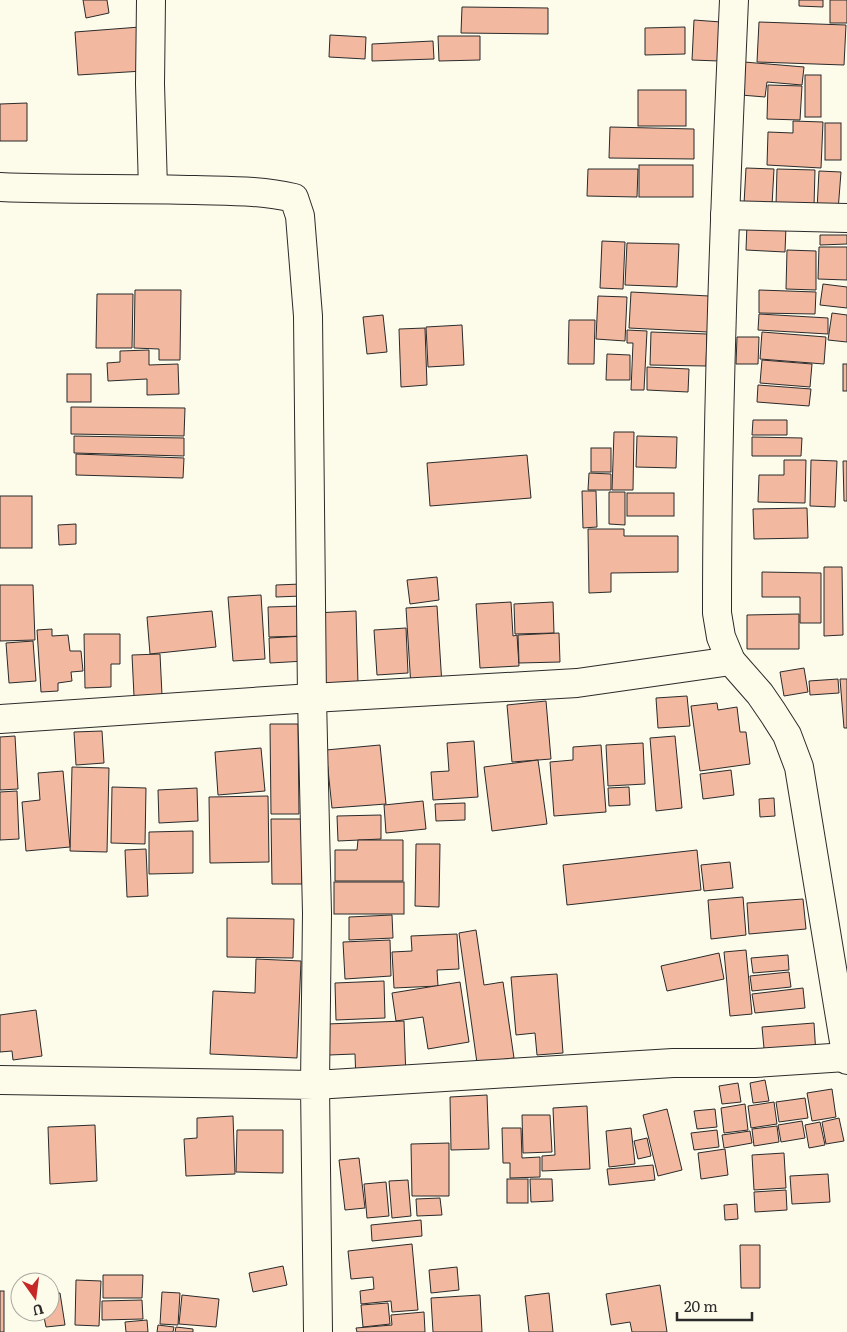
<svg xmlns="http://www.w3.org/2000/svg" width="847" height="1332" font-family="Literata,serif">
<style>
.building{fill:#f2b8a0;stroke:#2b2b2b}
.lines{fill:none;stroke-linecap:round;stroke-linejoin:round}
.minor-casing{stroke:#2b2b2b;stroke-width:30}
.minor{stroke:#fdfbea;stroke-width:28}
</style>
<rect width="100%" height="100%" fill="#fdfbea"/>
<!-- building -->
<g class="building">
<path d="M 83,0 L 107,0 L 109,13 L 86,18 Z"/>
<path d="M 799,0 L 823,0 L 823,7 L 799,6 Z"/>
<rect x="830" y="0" width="17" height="23"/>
<path d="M 462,7 L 548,8 L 548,34 L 461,33 Z"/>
<path d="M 694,20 L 721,22 L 719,61 L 692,60 Z"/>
<path d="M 759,22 L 846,25 L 844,65 L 757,62 Z"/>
<path d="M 140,27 L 143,71 L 78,75 L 75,32 Z"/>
<path d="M 685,27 L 685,54 L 645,55 L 645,28 Z"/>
<path d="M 330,35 L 366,37 L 365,59 L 329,57 Z"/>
<path d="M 438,36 L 480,36 L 480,60 L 439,61 Z"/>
<path d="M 433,41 L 434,59 L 372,61 L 372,44 Z"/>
<path d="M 744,62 L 804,67 L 802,85 L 767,82 L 765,97 L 741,95 Z"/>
<rect x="805" y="75" width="16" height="42"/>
<path d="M 768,85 L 802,86 L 800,120 L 767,119 Z"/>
<rect x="638" y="90" width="48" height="36"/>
<path d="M 27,103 L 27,141 L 0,141 L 0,104 Z"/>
<path d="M 793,121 L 823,122 L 821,168 L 767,165 L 768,132 L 793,133 Z"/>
<rect x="825" y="123" width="16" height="37"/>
<path d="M 610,127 L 694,129 L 694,159 L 609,158 Z"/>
<rect x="639" y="165" width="54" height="32"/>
<path d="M 746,168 L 774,169 L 772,205 L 744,204 Z"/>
<path d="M 588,169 L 638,169 L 637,197 L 587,196 Z"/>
<path d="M 777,169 L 815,170 L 814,206 L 776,205 Z"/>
<path d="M 819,171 L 841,172 L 838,211 L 817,210 Z"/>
<path d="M 747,224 L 786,226 L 785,252 L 746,250 Z"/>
<path d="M 820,235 L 847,235 L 847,244 L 820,245 Z"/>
<path d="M 602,241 L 625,242 L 623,289 L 600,288 Z"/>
<path d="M 627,243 L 679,244 L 677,287 L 625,285 Z"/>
<path d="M 819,247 L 847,247 L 847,280 L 818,279 Z"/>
<path d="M 787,250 L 816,251 L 816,290 L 786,289 Z"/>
<path d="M 823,284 L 847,287 L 847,308 L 820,305 Z"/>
<path d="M 135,290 L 181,290 L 180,360 L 159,360 L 159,349 L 134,348 Z"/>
<path d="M 759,290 L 816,292 L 815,314 L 759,313 Z"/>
<path d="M 631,292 L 709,296 L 708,332 L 629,328 Z"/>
<path d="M 97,294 L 133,294 L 132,348 L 96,348 Z"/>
<path d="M 598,296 L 627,297 L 625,341 L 596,339 Z"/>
<path d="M 832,313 L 847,315 L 847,342 L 828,340 Z"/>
<path d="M 759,314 L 828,318 L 828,334 L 758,330 Z"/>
<path d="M 383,315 L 387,352 L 367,354 L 363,317 Z"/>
<path d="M 569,320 L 595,320 L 594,364 L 568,364 Z"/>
<path d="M 462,325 L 464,365 L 428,367 L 426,327 Z"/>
<path d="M 425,328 L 427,385 L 401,387 L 399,329 Z"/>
<path d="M 627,330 L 647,331 L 644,390 L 631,390 L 633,343 L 627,343 Z"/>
<path d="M 651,332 L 707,334 L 706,366 L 650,365 Z"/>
<path d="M 762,332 L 826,337 L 824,364 L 760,359 Z"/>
<path d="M 737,337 L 759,337 L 758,364 L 736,364 Z"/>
<path d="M 149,350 L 149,365 L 178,364 L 179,394 L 147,395 L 147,379 L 108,381 L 107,363 L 120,362 L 120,351 Z"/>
<path d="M 607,354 L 630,355 L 630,380 L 606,380 Z"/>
<path d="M 762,360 L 812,364 L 810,387 L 760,383 Z"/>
<rect x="843" y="364" width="4" height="27"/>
<path d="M 647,367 L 689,369 L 688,392 L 647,390 Z"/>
<rect x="67" y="374" width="24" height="28"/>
<path d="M 758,385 L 811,389 L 809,406 L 757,402 Z"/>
<path d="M 71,407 L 185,408 L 184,436 L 71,434 Z"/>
<path d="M 753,420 L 787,420 L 787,435 L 752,435 Z"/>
<path d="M 614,432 L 634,432 L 633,490 L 612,490 Z"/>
<path d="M 74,436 L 184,438 L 184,456 L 74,453 Z"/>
<path d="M 637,436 L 677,437 L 676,468 L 636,467 Z"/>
<path d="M 752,437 L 802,438 L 801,456 L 752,456 Z"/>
<rect x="591" y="448" width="20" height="24"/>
<path d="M 76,454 L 184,458 L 183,478 L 76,475 Z"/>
<path d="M 527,455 L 531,498 L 430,506 L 427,463 Z"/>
<path d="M 784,460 L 806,460 L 805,503 L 758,502 L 759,475 L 784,475 Z"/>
<path d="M 811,460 L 837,461 L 835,507 L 810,506 Z"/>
<path d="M 843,461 L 847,461 L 847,501 L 844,501 Z"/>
<path d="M 589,473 L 611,474 L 611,490 L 588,490 Z"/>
<path d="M 582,491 L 596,491 L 597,527 L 583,528 Z"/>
<path d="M 609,492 L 625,492 L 625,525 L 609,524 Z"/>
<rect x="627" y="493" width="47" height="23"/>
<rect x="0" y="496" width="32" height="52"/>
<path d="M 807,508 L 808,538 L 754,539 L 753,509 Z"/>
<path d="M 76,524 L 76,544 L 59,545 L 58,525 Z"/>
<path d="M 588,529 L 624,529 L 624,536 L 678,536 L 678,572 L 611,573 L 611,592 L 589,593 Z"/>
<path d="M 824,567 L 842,567 L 843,635 L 824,636 Z"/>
<path d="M 762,572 L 821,573 L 821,623 L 800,623 L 800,597 L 762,597 Z"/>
<path d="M 437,577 L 439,600 L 410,604 L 407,580 Z"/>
<path d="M 301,584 L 302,596 L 276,597 L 276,585 Z"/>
<path d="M 0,585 L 33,585 L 35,640 L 0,641 Z"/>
<path d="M 261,595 L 265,659 L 233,661 L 228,597 Z"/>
<path d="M 511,602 L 513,636 L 517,635 L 519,666 L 480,668 L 476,604 Z"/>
<path d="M 553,602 L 554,633 L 515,634 L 514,604 Z"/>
<path d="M 302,606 L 304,636 L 269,637 L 268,607 Z"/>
<path d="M 437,606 L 442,685 L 411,687 L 406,608 Z"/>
<path d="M 212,611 L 216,647 L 150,654 L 147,617 Z"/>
<path d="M 356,611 L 358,684 L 316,685 L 314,613 Z"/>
<path d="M 799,614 L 799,649 L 747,649 L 747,615 Z"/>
<path d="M 406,628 L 408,673 L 377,675 L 374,630 Z"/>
<path d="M 52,629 L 52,636 L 68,635 L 70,651 L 81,651 L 83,671 L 71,672 L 72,681 L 58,683 L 58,691 L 41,692 L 37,630 Z"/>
<path d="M 559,633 L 560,662 L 519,663 L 518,635 Z"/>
<path d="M 84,634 L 120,634 L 120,664 L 111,664 L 111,687 L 85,688 Z"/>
<path d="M 304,636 L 305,661 L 270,663 L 269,638 Z"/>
<path d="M 33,641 L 36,681 L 9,683 L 6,643 Z"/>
<path d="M 160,654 L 162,695 L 134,696 L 132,655 Z"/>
<path d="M 804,668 L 808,692 L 784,696 L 780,672 Z"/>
<path d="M 838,679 L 839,693 L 810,695 L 809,681 Z"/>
<path d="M 840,679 L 847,679 L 847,728 L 844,728 Z"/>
<path d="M 687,696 L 690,726 L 658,728 L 656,698 Z"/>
<path d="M 546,701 L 551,759 L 512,762 L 507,705 Z"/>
<path d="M 717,703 L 718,710 L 737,707 L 740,732 L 746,732 L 750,764 L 700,771 L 691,706 Z"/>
<path d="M 270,724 L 298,724 L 299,814 L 271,814 Z"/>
<path d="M 102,731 L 104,763 L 76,765 L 74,732 Z"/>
<path d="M 15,736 L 18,789 L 0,790 L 0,737 Z"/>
<path d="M 675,736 L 682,808 L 656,811 L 650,738 Z"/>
<path d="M 474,741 L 478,797 L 433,800 L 431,772 L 449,771 L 447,743 Z"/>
<path d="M 643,743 L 645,784 L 608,786 L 606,745 Z"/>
<path d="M 380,745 L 386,804 L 332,808 L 326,750 Z"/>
<path d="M 601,745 L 606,812 L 554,816 L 550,762 L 573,760 L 573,747 Z"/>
<path d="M 261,748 L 265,791 L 218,795 L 215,752 Z"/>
<path d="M 538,760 L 547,824 L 492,831 L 484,767 Z"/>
<path d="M 72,767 L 109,768 L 107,852 L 70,851 Z"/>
<path d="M 731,770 L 734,795 L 703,799 L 700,774 Z"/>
<path d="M 63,771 L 70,847 L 26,851 L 22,802 L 40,800 L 38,773 Z"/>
<path d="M 112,787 L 146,788 L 145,844 L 111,843 Z"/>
<path d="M 629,787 L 630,805 L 609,806 L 608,788 Z"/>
<path d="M 197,788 L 198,821 L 159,823 L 158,790 Z"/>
<path d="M 17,791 L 19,839 L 0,840 L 0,792 Z"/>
<path d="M 268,796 L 269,862 L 210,863 L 209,797 Z"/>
<path d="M 774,798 L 775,816 L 760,817 L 759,799 Z"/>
<path d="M 423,801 L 426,829 L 386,833 L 384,805 Z"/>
<path d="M 465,803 L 465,820 L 436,821 L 435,804 Z"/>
<path d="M 381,815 L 381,839 L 338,841 L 337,816 Z"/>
<path d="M 271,819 L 302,819 L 302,884 L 272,884 Z"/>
<path d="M 193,831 L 193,873 L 149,874 L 149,832 Z"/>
<path d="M 358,840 L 403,840 L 403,881 L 335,881 L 335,850 L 357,850 Z"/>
<path d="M 416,844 L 440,844 L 439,907 L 415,906 Z"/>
<path d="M 146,849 L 148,896 L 127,897 L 125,850 Z"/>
<path d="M 697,850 L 701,890 L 567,905 L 563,865 Z"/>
<path d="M 730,862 L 733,888 L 704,891 L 701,865 Z"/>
<rect x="334" y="882" width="70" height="32"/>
<path d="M 743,897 L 746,935 L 711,939 L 708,900 Z"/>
<path d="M 803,899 L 806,929 L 749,934 L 747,903 Z"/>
<path d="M 392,915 L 393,938 L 349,940 L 349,917 Z"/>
<path d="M 227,918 L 294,919 L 293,958 L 227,957 Z"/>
<path d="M 476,930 L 484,985 L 503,982 L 514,1058 L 477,1063 L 459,933 Z"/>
<path d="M 457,934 L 459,969 L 437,970 L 438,986 L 394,988 L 392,952 L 412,951 L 411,936 Z"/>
<path d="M 390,940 L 391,976 L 345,979 L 343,942 Z"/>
<path d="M 746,950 L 752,1014 L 730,1016 L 724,952 Z"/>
<path d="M 719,953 L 724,979 L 667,991 L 661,966 Z"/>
<path d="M 788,955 L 789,970 L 753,973 L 751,958 Z"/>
<path d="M 256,959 L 301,961 L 297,1058 L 210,1054 L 213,991 L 255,993 Z"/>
<path d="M 789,972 L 791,987 L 752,991 L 750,976 Z"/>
<path d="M 557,974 L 563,1053 L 537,1055 L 535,1033 L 516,1035 L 511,977 Z"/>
<path d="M 384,981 L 385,1018 L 336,1020 L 335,983 Z"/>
<path d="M 460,982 L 469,1042 L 428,1049 L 423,1017 L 396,1021 L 392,993 Z"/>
<path d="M 803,988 L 805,1008 L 755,1013 L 752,994 Z"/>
<path d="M 36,1010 L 42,1056 L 13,1060 L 12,1051 L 0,1052 L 0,1015 Z"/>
<path d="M 404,1021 L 406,1079 L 356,1081 L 355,1054 L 329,1055 L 327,1024 Z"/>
<path d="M 814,1023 L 816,1055 L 765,1059 L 762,1027 Z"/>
<path d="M 765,1080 L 769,1101 L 753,1103 L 750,1083 Z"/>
<path d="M 738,1083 L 741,1102 L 722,1104 L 719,1086 Z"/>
<path d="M 832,1089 L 836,1117 L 812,1121 L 807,1093 Z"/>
<path d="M 487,1095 L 489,1149 L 451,1150 L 450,1097 Z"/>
<path d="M 805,1098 L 808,1118 L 779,1122 L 776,1102 Z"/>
<path d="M 774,1102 L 777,1124 L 751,1128 L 748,1106 Z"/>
<path d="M 745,1104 L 748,1130 L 724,1133 L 721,1108 Z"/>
<path d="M 587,1106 L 590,1169 L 542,1171 L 542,1156 L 555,1155 L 553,1108 Z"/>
<path d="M 667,1109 L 682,1170 L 658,1176 L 643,1115 Z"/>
<path d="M 715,1109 L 717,1127 L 697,1129 L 694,1111 Z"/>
<path d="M 522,1115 L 550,1115 L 552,1152 L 523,1153 Z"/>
<path d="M 233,1116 L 235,1174 L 186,1176 L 184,1139 L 197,1138 L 197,1118 Z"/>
<path d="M 839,1118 L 844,1141 L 826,1144 L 822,1122 Z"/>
<path d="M 802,1121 L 805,1138 L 781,1142 L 778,1125 Z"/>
<path d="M 820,1122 L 825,1145 L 809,1148 L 805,1125 Z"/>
<path d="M 95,1125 L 97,1181 L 50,1184 L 48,1127 Z"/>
<path d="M 777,1126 L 779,1142 L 754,1146 L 752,1129 Z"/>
<path d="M 502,1128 L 521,1128 L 522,1158 L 540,1157 L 540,1177 L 510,1178 L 510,1163 L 503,1163 Z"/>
<path d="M 631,1128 L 635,1164 L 609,1167 L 606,1131 Z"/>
<path d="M 237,1130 L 283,1130 L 283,1173 L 236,1172 Z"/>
<path d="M 717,1130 L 719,1147 L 694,1150 L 691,1133 Z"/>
<path d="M 750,1131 L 752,1143 L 724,1148 L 722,1135 Z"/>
<path d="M 647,1138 L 651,1156 L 638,1159 L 634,1141 Z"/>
<path d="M 449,1143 L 449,1196 L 412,1196 L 411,1144 Z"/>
<path d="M 725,1149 L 728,1175 L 701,1179 L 698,1153 Z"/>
<path d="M 784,1153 L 786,1188 L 754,1190 L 752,1155 Z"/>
<path d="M 359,1158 L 365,1208 L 345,1210 L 339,1160 Z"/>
<path d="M 653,1165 L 655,1180 L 609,1185 L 607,1169 Z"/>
<path d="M 828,1174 L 830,1202 L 792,1204 L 790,1176 Z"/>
<rect x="507" y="1179" width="21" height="24"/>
<path d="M 530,1179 L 552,1179 L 553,1201 L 531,1202 Z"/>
<path d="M 408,1180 L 411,1216 L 392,1218 L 389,1181 Z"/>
<path d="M 386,1182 L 389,1216 L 367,1218 L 364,1184 Z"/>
<path d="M 786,1190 L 787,1210 L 755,1212 L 754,1192 Z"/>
<path d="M 440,1198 L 442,1215 L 417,1216 L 416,1199 Z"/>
<path d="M 737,1204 L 738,1219 L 725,1220 L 724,1205 Z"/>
<path d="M 421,1220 L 422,1236 L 372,1241 L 371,1225 Z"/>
<path d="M 412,1244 L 418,1310 L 392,1312 L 391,1301 L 361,1304 L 360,1291 L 374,1289 L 373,1277 L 351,1279 L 348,1251 Z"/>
<path d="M 740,1245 L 760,1245 L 760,1288 L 741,1288 Z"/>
<path d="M 283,1266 L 287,1285 L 253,1292 L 249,1273 Z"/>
<path d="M 457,1267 L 459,1290 L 431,1293 L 429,1270 Z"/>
<path d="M 103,1275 L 143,1275 L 142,1298 L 103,1298 Z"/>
<path d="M 76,1280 L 101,1281 L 99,1326 L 75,1325 Z"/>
<path d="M 660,1285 L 667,1332 L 632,1332 L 630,1322 L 611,1325 L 606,1294 Z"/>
<rect x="0" y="1291" width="4" height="41"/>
<path d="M 162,1292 L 180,1293 L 178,1325 L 160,1324 Z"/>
<path d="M 60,1293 L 65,1325 L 46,1327 L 43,1312 L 50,1312 L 50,1294 Z"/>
<path d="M 549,1293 L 553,1332 L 529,1332 L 525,1296 Z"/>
<path d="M 182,1295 L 219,1299 L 216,1327 L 179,1324 Z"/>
<path d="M 480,1295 L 482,1332 L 433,1332 L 431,1298 Z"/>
<path d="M 142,1300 L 143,1319 L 102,1320 L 102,1301 Z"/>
<path d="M 388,1303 L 390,1324 L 363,1327 L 361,1305 Z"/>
<path d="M 424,1312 L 425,1332 L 357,1332 L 356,1328 L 392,1325 L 391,1315 Z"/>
<path d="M 147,1320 L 148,1332 L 126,1332 L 125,1322 Z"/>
<path d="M 158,1325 L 174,1327 L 173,1332 L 157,1332 Z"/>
<path d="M 176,1327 L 193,1329 L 193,1332 L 175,1332 Z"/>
</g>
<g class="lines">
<!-- minor casing -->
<g class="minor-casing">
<g id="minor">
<path d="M 151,0 L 150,84 L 153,189"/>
<path d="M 734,0 C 725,204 717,408 717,613 L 721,637 L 731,661 L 760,694 L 773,713 L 787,735 L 799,767 L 847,1060"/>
<path d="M 0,187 C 65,190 130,188 195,190 C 229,191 260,190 294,198 L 300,216 L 308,316 L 312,698 L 317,913 L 315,1085 L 673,1063 L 755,1063 L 847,1057"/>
<path d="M 725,215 L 847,218"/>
<path d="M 0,719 L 312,698 L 577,683 L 731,661"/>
<path d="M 0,1080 L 315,1085 L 318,1332"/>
</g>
</g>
<!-- minor -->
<use href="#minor" class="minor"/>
</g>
<!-- north arrow -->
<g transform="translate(35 1297) rotate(166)"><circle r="24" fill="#fdfbea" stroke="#a9a89e"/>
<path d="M0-4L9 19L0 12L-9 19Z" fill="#c62828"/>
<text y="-8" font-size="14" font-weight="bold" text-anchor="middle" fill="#2b2b2b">U</text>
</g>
<!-- scale -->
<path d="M677 1312v8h75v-8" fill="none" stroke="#2b2b2b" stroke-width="2.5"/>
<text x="684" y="1312" font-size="15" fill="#2b2b2b" stroke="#fdfbea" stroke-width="4" paint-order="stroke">20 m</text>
</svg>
